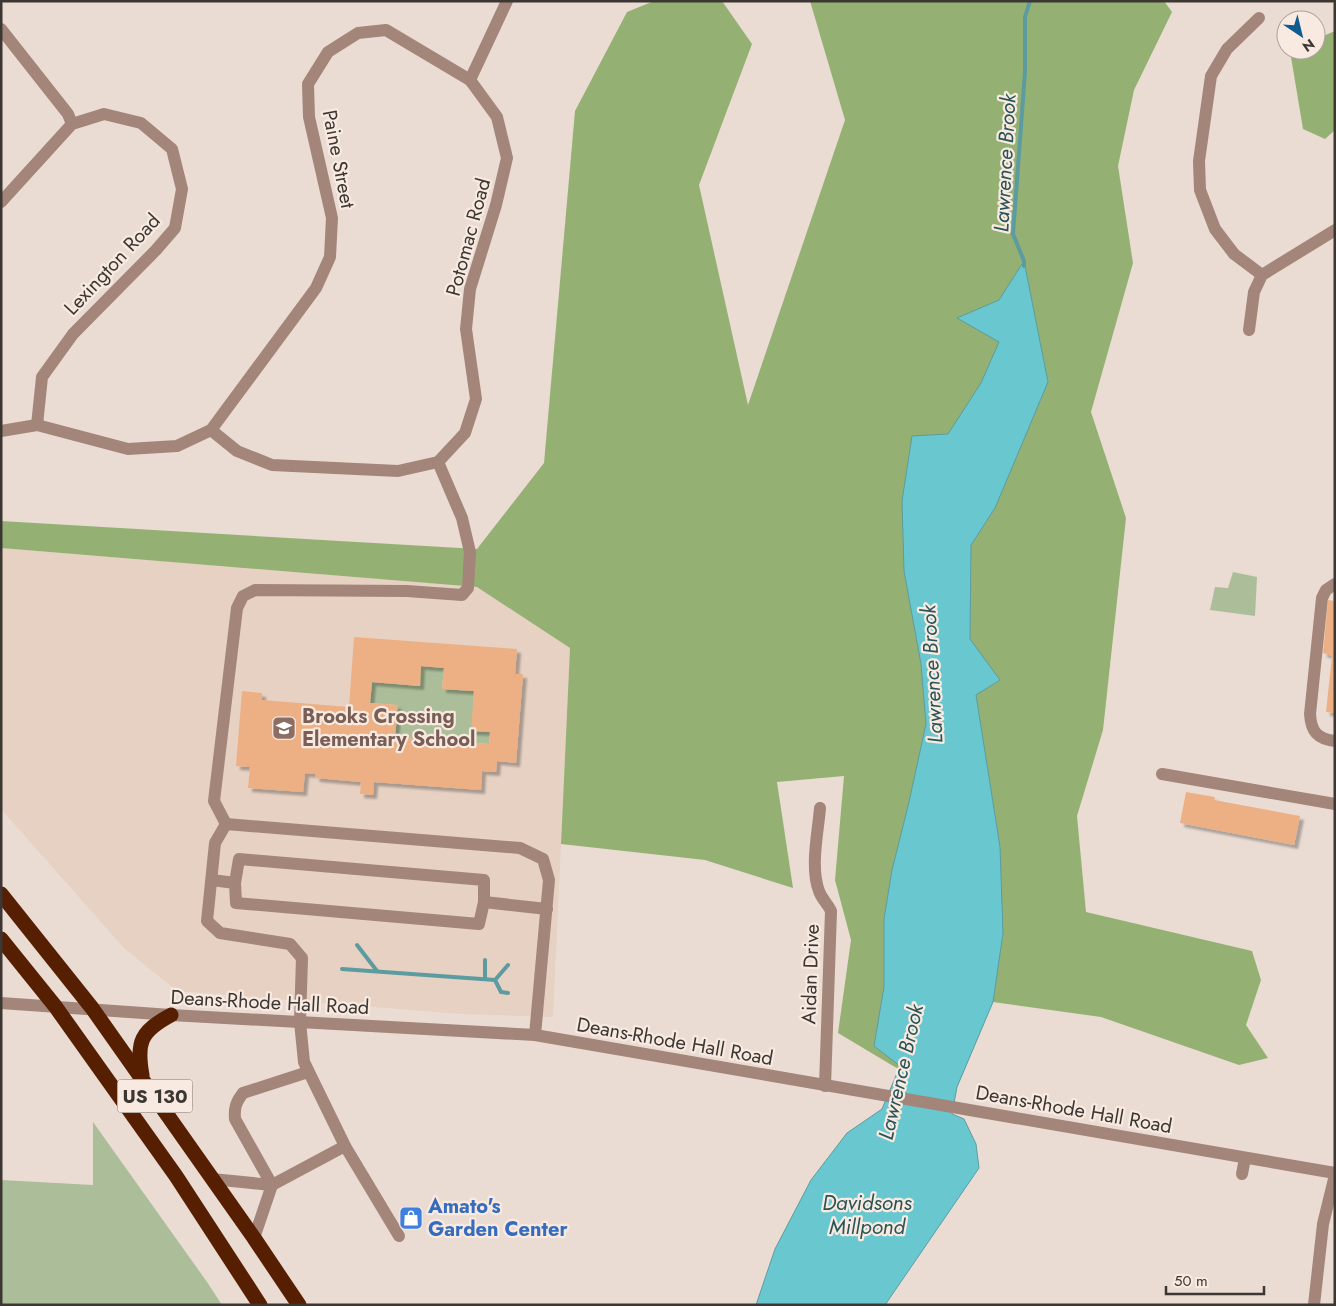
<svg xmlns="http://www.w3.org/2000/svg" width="1336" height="1306" font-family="Jost,sans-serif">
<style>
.built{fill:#e6d1c3}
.green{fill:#abbe99}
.forest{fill:#94b173}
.water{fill:#69c8cf;stroke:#5c9ca0}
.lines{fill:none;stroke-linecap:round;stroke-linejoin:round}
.stream{stroke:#5c9ca0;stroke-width:4}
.building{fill:#edb085;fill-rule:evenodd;filter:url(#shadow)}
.minor{stroke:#a38579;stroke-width:12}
.highway{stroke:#571f02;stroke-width:15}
.labels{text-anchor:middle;stroke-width:4.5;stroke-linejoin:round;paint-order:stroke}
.shield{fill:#f8eae0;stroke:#746d67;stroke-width:1}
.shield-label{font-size:19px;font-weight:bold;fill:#3c3733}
.street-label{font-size:20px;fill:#3c3733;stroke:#f8eae0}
.education-label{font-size:20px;font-weight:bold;fill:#785e54;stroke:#f8eae0;text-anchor:start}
.shop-label{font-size:20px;font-weight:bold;fill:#366cbe;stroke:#f8eae0;text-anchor:start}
.water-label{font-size:21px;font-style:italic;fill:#285457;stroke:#f8eae0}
</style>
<defs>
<filter id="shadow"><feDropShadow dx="4" dy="4" stdDeviation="1" flood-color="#0004"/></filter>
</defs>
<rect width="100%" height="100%" fill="#eadcd3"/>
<!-- built -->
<path class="built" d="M 1,548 L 477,587 L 570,648 L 553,1017 L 462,1014 L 177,991 L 125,949 L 1,809 Z"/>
<!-- green -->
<g class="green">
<path d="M 1233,572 L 1257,577 L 1255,616 L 1210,610 L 1215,587 L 1228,588 Z"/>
<path d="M 421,666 L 444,668 L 442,689 L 474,691 L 472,731 L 490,732 L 489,744 L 395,737 L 397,705 L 370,703 L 372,682 L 419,686 Z"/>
<path d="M 93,1122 L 207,1282 L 222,1305 L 1,1305 L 1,1180 L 93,1185 Z"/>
</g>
<!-- forest -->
<g class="forest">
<path d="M 654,1 L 722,1 L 752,44 L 699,185 L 748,405 L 845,120 L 810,1 L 1164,1 L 1172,12 L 1134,90 L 1118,166 L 1133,263 L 1091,412 L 1126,518 L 1103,730 L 1077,816 L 1086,912 L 1252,951 L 1261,980 L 1246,1025 L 1268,1058 L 1239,1065 L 1101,1017 L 993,1002 L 957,1087 L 925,1085 L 838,1033 L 851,940 L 835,880 L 844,776 L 777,782 L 793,888 L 705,860 L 561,844 L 570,648 L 477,587 L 1,548 L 1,521 L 477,549 L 544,463 L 575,111 L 627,12 Z"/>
<path d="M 1335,31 L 1335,130 L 1325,139 L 1303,129 L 1290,51 L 1316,50 L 1316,39 Z"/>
</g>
<!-- water -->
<path class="water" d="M 1024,261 L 1048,382 L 995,508 L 971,545 L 970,639 L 1000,680 L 976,695 L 1000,847 L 1003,933 L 993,1002 L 957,1087 L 952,1114 L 964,1119 L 976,1144 L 979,1168 L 885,1305 L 756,1305 L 775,1249 L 811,1180 L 847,1133 L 882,1109 L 900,1066 L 874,1046 L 884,987 L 884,919 L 892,870 L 909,802 L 926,724 L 921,664 L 904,571 L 902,501 L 912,436 L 948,434 L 981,383 L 999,342 L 957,318 L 999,300 Z"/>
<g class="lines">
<!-- stream -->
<g class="stream">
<path d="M 1024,266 L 1024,261 L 1013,234 L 1025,72 L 1025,17 L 1030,1"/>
<path d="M 357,945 L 377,971"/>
<path d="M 342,969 L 495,980 L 508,965"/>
<path d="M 485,979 L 485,960"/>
<path d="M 495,980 L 501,992 L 508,993"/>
</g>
</g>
<!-- building -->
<g class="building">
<path d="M 1328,600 L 1335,601 L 1335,713 L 1326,712 L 1332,656 L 1323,653 Z"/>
<path d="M 354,637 L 517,649 L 515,674 L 523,674 L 516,763 L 497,761 L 496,772 L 482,771 L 481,790 L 374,782 L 373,795 L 360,794 L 361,782 L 316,778 L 315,774 L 305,773 L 303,792 L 248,788 L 250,767 L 236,766 L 242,691 L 262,693 L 262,700 L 349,707 ZM 421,666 L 444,668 L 442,689 L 474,691 L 471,731 L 490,732 L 489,744 L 395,737 L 398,705 L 370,703 L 372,682 L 420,686 Z"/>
<path d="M 1186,792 L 1215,797 L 1214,800 L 1300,816 L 1294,845 L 1180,823 Z"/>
</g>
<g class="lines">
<!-- minor -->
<g class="minor">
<path d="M 1259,18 L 1227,49 L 1211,76 L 1199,161 L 1200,190 L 1215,229 L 1234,254 L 1262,275"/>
<path d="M 1,29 L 68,114 L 72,124"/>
<path d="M 1,202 L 72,124 L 104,114 L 141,123 L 172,149 L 182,189 L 175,228 L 156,250 L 73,334 L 42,377 L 37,425"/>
<path d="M 1249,330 L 1254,292 L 1262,275 L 1335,230"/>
<path d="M 211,430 L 237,451 L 272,465 L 398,471 L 438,462 L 465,433 L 476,399 L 466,329 L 470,289 L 496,205 L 507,158 L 497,117 L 470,80"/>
<path d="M 1,431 L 37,425 L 128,449 L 177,446 L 211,430 L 316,288 L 330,257 L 332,218 L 309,117 L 308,84 L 328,52 L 358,33 L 386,30 L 470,80 L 507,1"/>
<path d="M 1335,584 L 1326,590 L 1322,598 L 1310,714 C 1311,731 1317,739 1335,741"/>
<path d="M 1162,774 L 1335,804"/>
<path d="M 820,808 C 818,833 810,867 819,891 C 821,898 828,904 831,911 L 825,1086"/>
<path d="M 226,824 L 214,801 L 237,608 L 243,596 L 255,590 L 407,591 L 462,595 L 468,588 L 470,552 L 462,518 L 438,462"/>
<path d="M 212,880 L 235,883 L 236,903 L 479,924 L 484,902 L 484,880 L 239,859 L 235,883"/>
<path d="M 484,902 L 547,909"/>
<path d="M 1,1003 L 171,1015 L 535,1035 L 1335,1173"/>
<path d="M 308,1072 L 243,1093 C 236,1102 234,1108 235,1119 L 272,1185 L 345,1146 L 304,1062 L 300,1022 L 302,958 L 290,944 L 220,933 L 207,921 L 215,843 L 226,824 L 520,848 L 543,859 L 549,880 L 535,1035"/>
<path d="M 345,1146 L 399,1236"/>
<path d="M 1242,1174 L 1245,1158"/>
<path d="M 212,1179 L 272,1185 L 254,1238"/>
<path d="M 1314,1305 L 1323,1224 L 1335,1175"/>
</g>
<!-- highway -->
<g class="highway">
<path d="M 1,894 L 92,1008 L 254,1238 L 299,1305"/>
<path d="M 1,939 L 55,1006 L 176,1176 L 260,1305"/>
<path d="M 142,1075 C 136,1042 141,1031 171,1015"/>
</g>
</g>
<!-- icons -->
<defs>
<g id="school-square" transform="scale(1.25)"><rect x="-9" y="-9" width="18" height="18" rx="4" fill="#8d6e63" stroke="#f8eae0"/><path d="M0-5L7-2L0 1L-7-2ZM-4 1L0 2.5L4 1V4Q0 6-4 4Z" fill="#fff"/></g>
<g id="shop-square" transform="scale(1.25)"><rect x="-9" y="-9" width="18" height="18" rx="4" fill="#3f7fe0" stroke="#f8eae0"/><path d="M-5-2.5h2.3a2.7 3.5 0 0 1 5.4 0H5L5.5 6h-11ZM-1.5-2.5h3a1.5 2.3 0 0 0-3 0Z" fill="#fff"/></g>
</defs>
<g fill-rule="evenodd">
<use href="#school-square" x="284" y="728"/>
<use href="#shop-square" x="411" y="1218"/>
</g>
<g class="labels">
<!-- shield labels -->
<rect class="shield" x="117.5" y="1079.5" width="75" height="33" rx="4"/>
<g class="shield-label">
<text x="155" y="1103">US 130</text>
</g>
<!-- street labels -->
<g class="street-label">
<text transform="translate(339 159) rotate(79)" y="7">Paine Street</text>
<text transform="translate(468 237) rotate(-75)" y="7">Potomac Road</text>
<text transform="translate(112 264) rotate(-47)" y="7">Lexington Road</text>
<text transform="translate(810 974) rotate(-88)" y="7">Aidan Drive</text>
<text transform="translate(270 1002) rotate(3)" y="7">Deans-Rhode Hall Road</text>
<text transform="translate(675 1041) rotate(10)" y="7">Deans-Rhode Hall Road</text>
<text transform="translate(1074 1109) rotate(10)" y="7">Deans-Rhode Hall Road</text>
</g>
<!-- education labels -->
<g class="education-label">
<text x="302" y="723">Brooks Crossing<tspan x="302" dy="23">Elementary School</tspan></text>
</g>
<!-- shop labels -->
<g class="shop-label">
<text x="428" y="1213">Amato's<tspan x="428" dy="23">Garden Center</tspan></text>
</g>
<!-- water labels -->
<g class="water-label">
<text transform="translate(1005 163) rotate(-87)" y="7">Lawrence Brook</text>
<text transform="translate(932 674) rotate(-93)" y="7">Lawrence Brook</text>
<text transform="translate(901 1072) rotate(-77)" y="7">Lawrence Brook</text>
<text x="867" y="1210">Davidsons<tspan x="867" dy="24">Millpond</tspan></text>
</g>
</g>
<!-- border -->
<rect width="1336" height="1306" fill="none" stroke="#3c3733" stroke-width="5"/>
<!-- north arrow -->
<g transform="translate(1301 35) rotate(145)"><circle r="24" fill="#f8eae0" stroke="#ada29b"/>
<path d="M0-4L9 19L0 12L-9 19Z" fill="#0d5d90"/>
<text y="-8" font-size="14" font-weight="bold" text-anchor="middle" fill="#3c3733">N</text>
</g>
<!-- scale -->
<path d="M1166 1286v8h98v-8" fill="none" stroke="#3c3733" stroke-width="2.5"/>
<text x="1174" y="1286" font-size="15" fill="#3c3733" stroke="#f8eae0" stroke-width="4" paint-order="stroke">50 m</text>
</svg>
